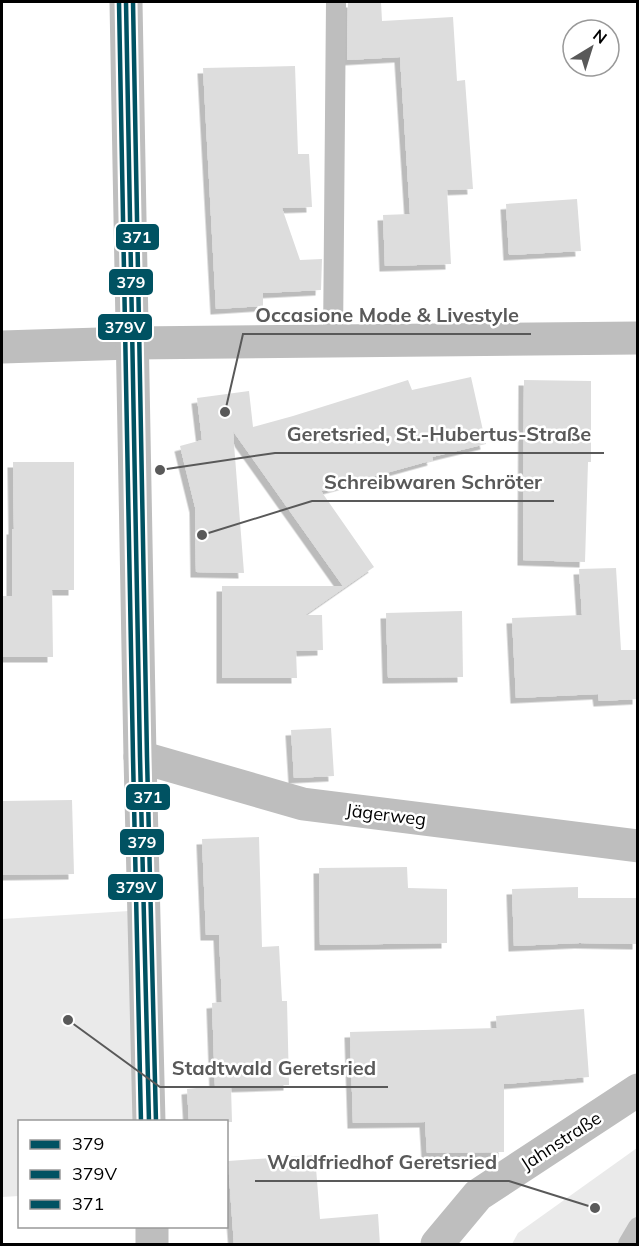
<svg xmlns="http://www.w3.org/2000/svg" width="639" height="1246" font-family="Mulish,sans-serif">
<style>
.green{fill:#eaeaea}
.building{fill:#ddd;filter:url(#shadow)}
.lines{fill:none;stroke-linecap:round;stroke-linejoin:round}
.service{stroke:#bebebe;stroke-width:20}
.minor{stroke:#bebebe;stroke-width:33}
.tertiary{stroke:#bebebe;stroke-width:33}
.bus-1-casing{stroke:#fff;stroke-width:9}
.bus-2-casing{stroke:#fff;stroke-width:9}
.bus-3-casing{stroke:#fff;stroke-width:9}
.bus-1{stroke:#005262;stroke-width:4.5}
.bus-2{stroke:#005262;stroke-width:4.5}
.bus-3{stroke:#005262;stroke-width:4.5}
.labels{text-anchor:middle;stroke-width:5;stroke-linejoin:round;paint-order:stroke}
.street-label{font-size:18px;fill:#000;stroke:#fff}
.leader{fill:none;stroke:#595959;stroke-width:2}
.callout-dot{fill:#595959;stroke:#fff;stroke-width:2}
.callout-label{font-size:20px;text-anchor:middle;font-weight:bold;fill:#595959;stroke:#fff;stroke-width:5;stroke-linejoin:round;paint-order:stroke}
.line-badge{stroke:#fff;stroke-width:2}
.badge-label{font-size:16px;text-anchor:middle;font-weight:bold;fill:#fff}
</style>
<defs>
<filter id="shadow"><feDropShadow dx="-5.5" dy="5.5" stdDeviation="0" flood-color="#0004"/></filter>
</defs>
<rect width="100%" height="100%" fill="#fff"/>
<!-- green -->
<g class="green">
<path d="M 129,911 L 137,1121 L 20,1122 L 19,1196 L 2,1197 L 2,919 Z"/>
<path d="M 637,1148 L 637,1244 L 512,1244 L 518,1233 Z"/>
</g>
<!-- building -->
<g class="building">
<path d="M 348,2 L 381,2 L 382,21 L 453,17 L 457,81 L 465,80 L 473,189 L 447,190 L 451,264 L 385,266 L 383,215 L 410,214 L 400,57 L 347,60 Z"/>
<path d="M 295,66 L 298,154 L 309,154 L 312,207 L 282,208 L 300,260 L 322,259 L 321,290 L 263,293 L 263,306 L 216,309 L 203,68 Z"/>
<path d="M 577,199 L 581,251 L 509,255 L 506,204 Z"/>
<path d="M 471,377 L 486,444 L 432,457 L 433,460 L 321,491 L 374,567 L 305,615 L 322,615 L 323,650 L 296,651 L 297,678 L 222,678 L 222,586 L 343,586 L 233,431 L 244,573 L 196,572 L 195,507 L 180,446 L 202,440 L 197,398 L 249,391 L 253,427 L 293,416 L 408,380 L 412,390 Z"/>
<path d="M 524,380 L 591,381 L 591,462 L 588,462 L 585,562 L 523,560 Z"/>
<path d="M 13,462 L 74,462 L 74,590 L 52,590 L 53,657 L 2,657 L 2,596 L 12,596 L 12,529 L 14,529 Z"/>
<path d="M 616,568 L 621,650 L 638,650 L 638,699 L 599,701 L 598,694 L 516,698 L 512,618 L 582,615 L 579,569 Z"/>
<path d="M 462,611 L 463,677 L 388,678 L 386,613 Z"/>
<path d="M 331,728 L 334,776 L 294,778 L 291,730 Z"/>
<path d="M 72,800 L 74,874 L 2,875 L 2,801 Z"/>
<path d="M 259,837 L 262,947 L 279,946 L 282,1001 L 287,1001 L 289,1085 L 231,1087 L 232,1122 L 189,1122 L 187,1089 L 215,1086 L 212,1003 L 222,1002 L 219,935 L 206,935 L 202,839 Z"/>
<path d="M 407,867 L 408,888 L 447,889 L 447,943 L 320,945 L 319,868 Z"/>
<path d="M 578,887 L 578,898 L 638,898 L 638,944 L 580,943 L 514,946 L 512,889 Z"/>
<path d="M 584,1009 L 589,1077 L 504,1084 L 504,1152 L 427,1153 L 425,1122 L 353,1123 L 350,1032 L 497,1028 L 496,1016 Z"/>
<path d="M 315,1155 L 320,1219 L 378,1214 L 380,1245 L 234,1245 L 228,1161 Z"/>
</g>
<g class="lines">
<!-- service -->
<g class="service">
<path d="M 333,341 L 336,2"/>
<path d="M 628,1244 L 638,1227"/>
</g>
<!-- minor -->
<g class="minor">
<path d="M 2,347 L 132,343 L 638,338"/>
<path d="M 140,757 L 303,804 L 638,846"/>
<path d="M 437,1244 L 478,1195 L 638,1090"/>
</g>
<!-- tertiary -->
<g class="tertiary">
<path d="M 126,2 L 140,757 L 149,1122"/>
<path d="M 152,1226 L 152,1244"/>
</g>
<!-- bus-1 casing -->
<g class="bus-1-casing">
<path id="bus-1" d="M 126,2 L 140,757 L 149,1122"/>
</g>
<!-- bus-2 casing -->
<g class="bus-2-casing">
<path id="bus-2" d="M 119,2 L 133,757 L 141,1122"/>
</g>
<!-- bus-3 casing -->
<g class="bus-3-casing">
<path id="bus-3" d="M 133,2 L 147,757 L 156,1122"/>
</g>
<!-- bus-1 -->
<use href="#bus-1" class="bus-1"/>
<!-- bus-2 -->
<use href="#bus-2" class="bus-2"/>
<!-- bus-3 -->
<use href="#bus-3" class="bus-3"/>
</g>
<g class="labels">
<!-- street labels -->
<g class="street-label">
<text transform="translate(386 815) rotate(7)" y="6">Jägerweg</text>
<text transform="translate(561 1141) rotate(-33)" y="6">Jahnstraße</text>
</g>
</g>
<!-- callouts -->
<path class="leader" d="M225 412L243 334H531M160 470L275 453H604M202 535L312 501H554M68 1020L160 1087H388M595 1208L509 1181H255"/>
<g class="callout-dot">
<circle cx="225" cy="412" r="6"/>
<circle cx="160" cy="470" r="6"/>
<circle cx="202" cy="535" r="6"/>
<circle cx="68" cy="1020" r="6"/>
<circle cx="595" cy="1208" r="6"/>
</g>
<g class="callout-label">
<text x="387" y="322">Occasione Mode &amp; Livestyle</text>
<text x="439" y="441">Geretsried, St.-Hubertus-Straße</text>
<text x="433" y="489">Schreibwaren Schröter</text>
<text x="274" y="1075">Stadtwald Geretsried</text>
<text x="382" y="1169">Waldfriedhof Geretsried</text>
</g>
<g class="line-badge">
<rect x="115" y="223" width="45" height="28" rx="6" fill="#005262"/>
<rect x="108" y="268" width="46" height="28" rx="6" fill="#005262"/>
<rect x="97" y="313" width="56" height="28" rx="6" fill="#005262"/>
<rect x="125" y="783" width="46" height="28" rx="6" fill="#005262"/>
<rect x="119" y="828" width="46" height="28" rx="6" fill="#005262"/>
<rect x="107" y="873" width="57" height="28" rx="6" fill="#005262"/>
</g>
<g class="badge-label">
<text x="137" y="243">371</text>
<text x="131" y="288">379</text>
<text x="125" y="333">379V</text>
<text x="148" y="803">371</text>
<text x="142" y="848">379</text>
<text x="136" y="893">379V</text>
</g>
<!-- border -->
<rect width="639" height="1246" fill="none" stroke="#000000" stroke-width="6"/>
<!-- legend -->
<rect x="18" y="1120" width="210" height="108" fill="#ffffff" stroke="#999999" stroke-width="1.5"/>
<rect x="30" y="1140" width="30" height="9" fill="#005262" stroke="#999999" stroke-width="1.5"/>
<text x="72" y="1150" font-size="18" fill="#000000">379</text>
<rect x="30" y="1170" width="30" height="9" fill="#005262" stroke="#999999" stroke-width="1.5"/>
<text x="72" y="1180" font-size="18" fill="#000000">379V</text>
<rect x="30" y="1200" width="30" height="9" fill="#005262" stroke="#999999" stroke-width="1.5"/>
<text x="72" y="1210" font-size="18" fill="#000000">371</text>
<!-- north arrow -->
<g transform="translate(591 48) rotate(38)"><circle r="28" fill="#ffffff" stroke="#999999" stroke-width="1.5"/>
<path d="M0-4.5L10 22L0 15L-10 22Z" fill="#595959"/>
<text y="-9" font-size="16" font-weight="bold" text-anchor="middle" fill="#000000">N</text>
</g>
</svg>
